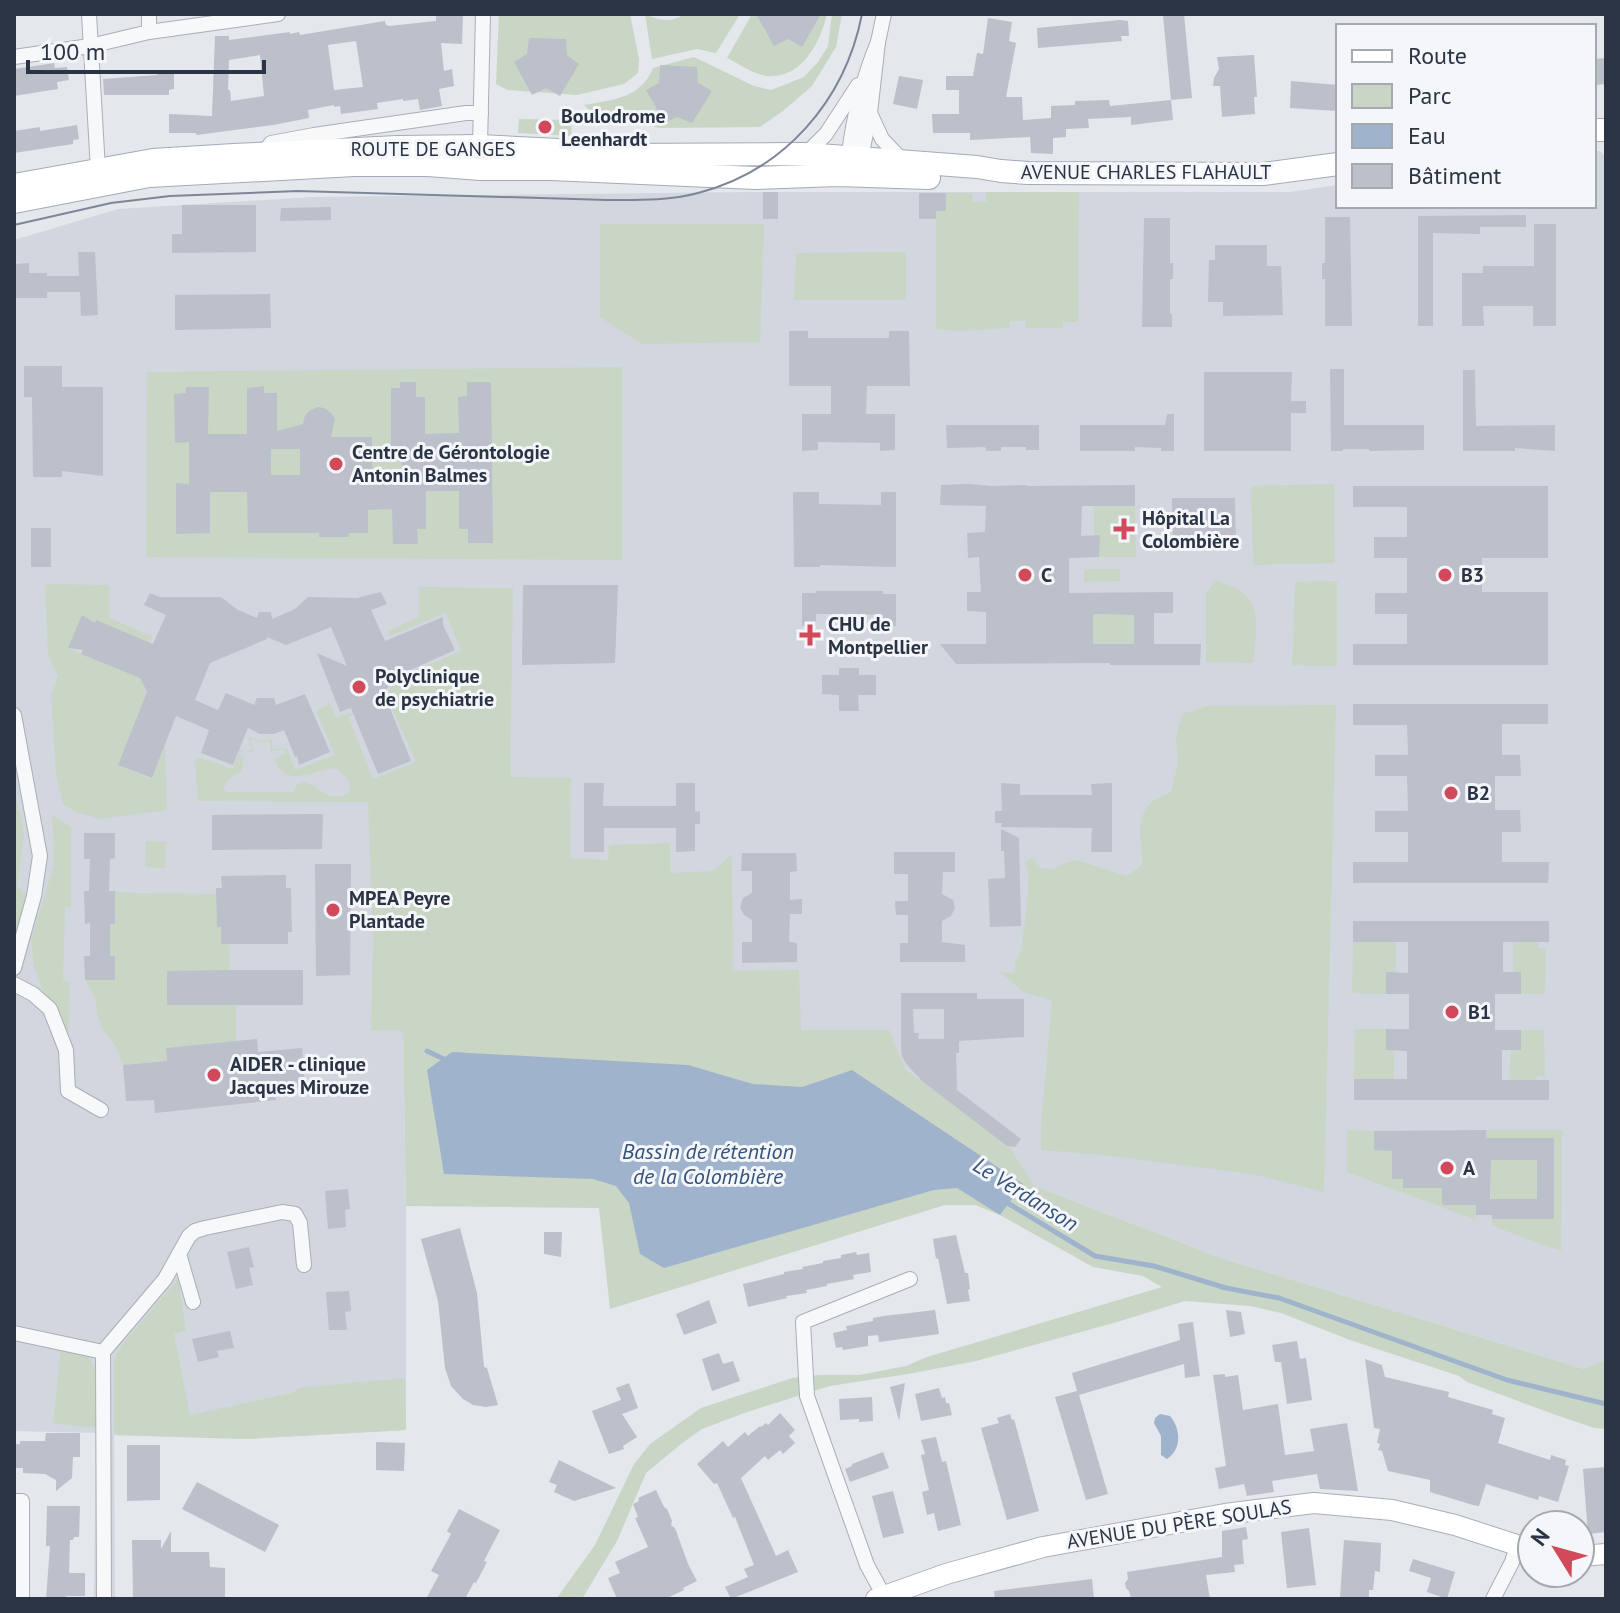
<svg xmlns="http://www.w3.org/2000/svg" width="1620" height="1613" font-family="'PT Sans',sans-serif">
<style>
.built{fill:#d2d6de}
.green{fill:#c9d6c5;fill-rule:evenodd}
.water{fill:#9fb4cc}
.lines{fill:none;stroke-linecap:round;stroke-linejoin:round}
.stream{stroke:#9fb4cc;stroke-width:5}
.building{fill:#bbc0ca;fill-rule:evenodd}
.street-casing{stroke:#a9aeb7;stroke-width:16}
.secondary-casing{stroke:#a9aeb7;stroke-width:22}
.primary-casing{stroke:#a3abb8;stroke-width:24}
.street{stroke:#f7f8fa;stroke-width:14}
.secondary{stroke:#fff;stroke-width:20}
.primary{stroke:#fff;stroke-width:22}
.tram{stroke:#7d8696;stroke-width:2}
.poi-dot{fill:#d1495b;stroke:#f4f6f9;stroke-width:3}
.labels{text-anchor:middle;stroke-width:6;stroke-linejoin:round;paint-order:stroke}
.poi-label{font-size:20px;font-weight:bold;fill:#2b3445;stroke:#f4f6f9;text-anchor:start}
.street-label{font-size:20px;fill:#2b3445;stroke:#f4f6f9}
.water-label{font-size:22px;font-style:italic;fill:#34527a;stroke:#f4f6f9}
</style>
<rect width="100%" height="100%" fill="#e4e7ec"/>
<!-- built -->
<path class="built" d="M 1594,151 L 1600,151 L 1606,157 L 1606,1359 L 1584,1369 L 1224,1259 L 1034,1186 L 403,1032 L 406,1206 L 406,1430 L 247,1439 L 114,1435 L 115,1599 L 94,1599 L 96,1433 L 14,1431 L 14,240 L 118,209 L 314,197 L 752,192 L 1290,192 L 1338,185 L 1338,206 L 1594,206 Z"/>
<!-- green -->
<g class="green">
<path d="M 499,14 L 630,14 L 639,59 L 638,73 L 624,84 L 577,95 L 508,90 L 496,84 Z"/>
<path d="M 685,14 L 740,14 L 716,53 L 697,49 L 652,59 L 645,14 C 660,21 671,23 685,14 Z"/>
<path d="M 752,14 L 827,14 C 820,43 802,79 767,76 C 755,75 739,64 727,58 Z"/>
<path d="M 832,14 L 842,14 L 836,47 L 812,86 L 783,111 L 760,127 L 659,128 L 588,109 L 584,105 C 613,100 641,98 653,68 L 694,57 L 754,86 L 771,90 L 804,77 L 818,62 L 828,46 Z"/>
<path d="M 519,119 L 571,120 L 572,136 L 518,133 Z"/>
<path d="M 986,192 L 1079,192 L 1078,322 L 1063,322 L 1063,328 L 1026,328 L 1026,321 L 1010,321 L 1010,328 L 958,331 L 936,329 L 936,211 L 946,211 L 946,193 L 972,193 L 973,202 L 986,202 Z"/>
<path d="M 600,224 L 764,224 L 760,342 L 642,344 L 600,317 Z"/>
<path d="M 906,252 L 906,300 L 794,300 L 796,253 Z"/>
<path d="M 622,367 L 622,560 L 146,557 L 147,372 Z"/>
<path d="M 1334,484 L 1335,563 L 1253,565 L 1251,486 Z"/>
<path d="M 1094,506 L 1135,506 L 1136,557 L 1099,557 L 1100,536 L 1094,535 Z"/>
<path d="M 1084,569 L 1120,569 L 1120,581 L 1084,582 Z"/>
<path d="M 1216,581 C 1224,584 1233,586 1240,591 C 1264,606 1255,639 1253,663 L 1206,662 L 1206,593 Z"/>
<path d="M 1337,581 L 1337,666 L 1292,665 L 1295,582 Z"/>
<path d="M 45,584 L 109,585 L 109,618 L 152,636 L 150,643 L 95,622 L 83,615 L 68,648 L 140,677 L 147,695 L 145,698 L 124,757 L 118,765 L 151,779 L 151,773 L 155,770 L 165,747 L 167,810 L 100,819 L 77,812 L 63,805 L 56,774 L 51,695 L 58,676 L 48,655 Z"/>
<path d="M 419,587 L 513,588 L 510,777 L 571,778 L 570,858 L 608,860 L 609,845 L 670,843 L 670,873 L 714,871 L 732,854 L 733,971 L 799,970 L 801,1030 L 889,1030 L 905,1069 L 1009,1146 L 1034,1186 L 1224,1259 L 1584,1369 L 1606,1359 L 1606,1429 L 1594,1428 L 1556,1415 L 1467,1382 L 1459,1376 L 1350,1340 L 1281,1313 L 1250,1306 L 1185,1301 L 1117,1322 L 976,1361 L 908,1374 L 830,1386 L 747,1412 L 702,1429 L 681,1444 L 646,1473 L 617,1541 L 582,1599 L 556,1599 L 595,1545 L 634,1464 L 650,1444 L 701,1408 L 792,1378 L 819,1375 L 859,1375 L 906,1366 L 927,1357 L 1162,1287 L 1143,1276 L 1093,1267 L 1000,1215 L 975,1205 L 945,1205 L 610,1309 L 599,1208 L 406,1206 L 403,1032 L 395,1030 L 371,1031 L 373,936 L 368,802 L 198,801 L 195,762 L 197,757 L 233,769 L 240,750 L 244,752 L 252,750 L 248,737 L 261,741 L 272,739 L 272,749 L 287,748 L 295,770 L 335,755 L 316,711 L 330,704 L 336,718 L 353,712 L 353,715 L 348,717 L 373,779 L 416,762 L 387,697 L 388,693 L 397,678 L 461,651 L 446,613 L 390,636 L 388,631 L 419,617 ZM 250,739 L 262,743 L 270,741 L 270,751 L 285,749 L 286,753 L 275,759 C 284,790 314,770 334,768 C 351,776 360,799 333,796 C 322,795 315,784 303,781 L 297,785 L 293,792 L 225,792 L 223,788 L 229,779 L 242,770 L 244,757 L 240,755 L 240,752 L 254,752 Z"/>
<path d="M 1093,614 L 1134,615 L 1134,644 L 1093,644 Z"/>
<path d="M 1336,705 L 1324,1192 L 1252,1174 L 1104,1155 L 1041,1150 L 1041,1127 L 1052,1000 L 1023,992 L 1000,972 L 1015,973 L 1015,963 L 1021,951 L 1027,904 L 1029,875 L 1025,862 L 1032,859 L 1041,868 L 1053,870 L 1062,864 L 1076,860 L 1127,876 L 1143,864 C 1141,842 1134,816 1153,801 C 1158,797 1165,795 1171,792 L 1178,763 L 1176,739 L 1182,714 L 1207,706 Z"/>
<path d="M 14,785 L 24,834 L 17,886 L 27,897 L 16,935 L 14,936 Z"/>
<path d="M 52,815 L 71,827 L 71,907 L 65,907 L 63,981 L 70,982 L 68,1037 L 55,1009 L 43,992 L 34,966 L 31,940 L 54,865 Z"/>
<path d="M 146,841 L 166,842 L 165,868 L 145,867 Z"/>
<path d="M 115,891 L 133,893 L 216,894 L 221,927 L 221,944 L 229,944 L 230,971 L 167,971 L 167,1005 L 236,1005 L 236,1041 L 166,1048 L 167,1061 L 123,1065 L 117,1048 L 104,1031 L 97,1015 L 96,1000 L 85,980 L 114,980 L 115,956 L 110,956 L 110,924 Z"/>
<path d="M 1353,942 L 1396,942 L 1396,973 L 1386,973 L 1386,994 L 1352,993 Z"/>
<path d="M 1513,942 L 1538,942 L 1538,948 L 1546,949 L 1545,994 L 1521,994 L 1513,972 Z"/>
<path d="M 1355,1029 L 1386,1029 L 1386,1050 L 1394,1050 L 1394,1079 L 1354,1079 Z"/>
<path d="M 1521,1030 L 1544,1030 L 1545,1077 L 1537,1076 L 1537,1080 L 1509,1080 L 1511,1050 L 1521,1049 Z"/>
<path d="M 1347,1130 L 1374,1131 L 1374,1150 L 1403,1150 L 1403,1188 L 1442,1188 L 1442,1205 L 1476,1205 L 1476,1220 L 1347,1172 Z"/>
<path d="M 1486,1130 L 1562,1130 L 1561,1251 L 1492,1226 L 1492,1219 L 1554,1219 L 1554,1138 L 1528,1138 L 1515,1143 L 1515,1138 L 1495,1138 L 1486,1144 Z"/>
<rect x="1491" y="1160" width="46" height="39"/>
<path d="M 178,1279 L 186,1331 L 174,1334 L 190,1415 L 292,1393 L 299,1388 L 405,1378 L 406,1430 L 247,1439 L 114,1435 L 114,1361 L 121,1346 Z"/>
<path d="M 61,1348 L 86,1353 L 96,1368 L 99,1381 L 98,1428 L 53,1423 Z"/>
</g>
<!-- water -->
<g class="water">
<path d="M 452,1052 L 688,1065 L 753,1084 L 802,1087 L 852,1070 L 1023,1184 L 1000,1215 L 957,1188 L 934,1190 L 664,1268 L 640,1254 L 629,1203 L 616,1186 L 593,1179 L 444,1174 L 427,1070 Z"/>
<path d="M 1160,1414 L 1170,1416 C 1181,1429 1182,1449 1167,1459 L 1161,1455 L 1161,1436 L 1154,1423 L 1155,1418 Z"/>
</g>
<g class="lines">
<!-- stream -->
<g class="stream">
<path d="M 427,1051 L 448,1061"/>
<path d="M 1006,1202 L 1095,1256 L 1154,1266 L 1226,1288 L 1279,1298 L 1507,1380 L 1606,1404"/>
</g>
</g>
<!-- building -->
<g class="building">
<path d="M 436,14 L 463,14 L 462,44 L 441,43 L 444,71 L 452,69 L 454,86 L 439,89 L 442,106 L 420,110 L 418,99 L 403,101 L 403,99 L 377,103 L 378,109 L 341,114 L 340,106 L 334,107 L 334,105 L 308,110 L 309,118 L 273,125 L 196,135 L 196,133 L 169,133 L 169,114 L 212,116 L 215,36 L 229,36 L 229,40 L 290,32 L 290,34 L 299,32 L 300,35 L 385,21 L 386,25 L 389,26 L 436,21 ZM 356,41 L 363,87 L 334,90 L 328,45 ZM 260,55 L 264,96 L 231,101 L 230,90 L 228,90 L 229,60 Z"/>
<path d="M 756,14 L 821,14 L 802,47 L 788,39 L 774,46 Z"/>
<path d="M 1168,14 L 1184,14 L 1192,98 L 1171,100 L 1163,15 Z"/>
<path d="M 988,18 L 1012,22 L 1009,41 L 1016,43 L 1006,97 L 1022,97 L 1023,120 L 1051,118 L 1051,106 L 1075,105 L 1075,101 L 1109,100 L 1110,106 L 1171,100 L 1173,120 L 1131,125 L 1131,117 L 1088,119 L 1089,128 L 1066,129 L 1066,137 L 1053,138 L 1053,154 L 1031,153 L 1030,137 L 970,140 L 970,133 L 933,133 L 932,114 L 959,114 L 959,90 L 946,90 L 946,76 L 973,76 L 977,53 L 983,54 Z"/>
<path d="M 1120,20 L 1128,21 L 1129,36 L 1121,36 L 1122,41 L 1038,48 L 1037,28 Z"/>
<path d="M 529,38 L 566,39 L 567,55 L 579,64 L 560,96 L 546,88 L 532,95 L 514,62 L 527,54 Z"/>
<path d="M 1254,55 L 1257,97 L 1254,97 L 1255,114 L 1222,117 L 1220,86 L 1213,86 L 1214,78 L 1219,69 L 1217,57 Z"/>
<path d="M 1606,58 L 1606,84 L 1594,85 L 1594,59 Z"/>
<path d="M 54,63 L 55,68 L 67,67 L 69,80 L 57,82 L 58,89 L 14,96 L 14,69 Z"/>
<path d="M 660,65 L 697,67 L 698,83 L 712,91 L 692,123 L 677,117 L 665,123 L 646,90 L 659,83 Z"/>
<path d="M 157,71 L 174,72 L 174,89 L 169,90 L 169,95 L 104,95 L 103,79 L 157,75 Z"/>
<path d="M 899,76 L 923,80 L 917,109 L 893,104 Z"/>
<path d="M 1291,81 L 1338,85 L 1338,111 L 1290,108 Z"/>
<path d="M 77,125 L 79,139 L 73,140 L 73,144 L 14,153 L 14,131 L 40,127 L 40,131 Z"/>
<rect x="763" y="192" width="15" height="27"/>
<path d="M 919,193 L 946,193 L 946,211 L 936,211 L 936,219 L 919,219 Z"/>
<path d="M 182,205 L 256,205 L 256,252 L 172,253 L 172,234 L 182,234 Z"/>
<path d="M 331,207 L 331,220 L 280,221 L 281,208 Z"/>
<path d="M 1526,215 L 1526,227 L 1480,227 L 1480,234 L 1433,233 L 1433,326 L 1418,326 L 1418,216 Z"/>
<path d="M 1325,217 L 1350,217 L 1352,326 L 1325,326 L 1325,279 L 1322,279 L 1322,263 L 1325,263 Z"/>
<path d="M 1144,218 L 1170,218 L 1170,263 L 1173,263 L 1173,279 L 1170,279 L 1170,314 L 1172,314 L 1172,327 L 1142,327 Z"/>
<path d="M 1534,224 L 1556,224 L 1556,326 L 1533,326 L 1533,306 L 1483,306 L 1484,326 L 1462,326 L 1462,273 L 1483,273 L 1483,266 L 1534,266 Z"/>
<path d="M 1215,245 L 1267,245 L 1267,266 L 1281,266 L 1283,315 L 1223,316 L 1223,302 L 1208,302 L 1209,260 L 1215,260 Z"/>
<path d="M 78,252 L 95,252 L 98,315 L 81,316 L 80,292 L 47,292 L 47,298 L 15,298 L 15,264 L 29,263 L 29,273 L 47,273 L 47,276 L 79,276 Z"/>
<path d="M 270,294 L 271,328 L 175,330 L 175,295 Z"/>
<path d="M 789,331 L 808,331 L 808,338 L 889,338 L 889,331 L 909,331 L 910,386 L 867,386 L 866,414 L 895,414 L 895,450 L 880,451 L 880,443 L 818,442 L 818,450 L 802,451 L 802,414 L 831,414 L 831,386 L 789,386 Z"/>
<path d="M 24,366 L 62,366 L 62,387 L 103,387 L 103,476 L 62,471 L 62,477 L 33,477 L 32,397 L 24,397 Z"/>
<path d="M 1330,369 L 1344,369 L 1344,425 L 1424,425 L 1424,450 L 1369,451 L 1369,449 L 1343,449 L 1343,451 L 1331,451 Z"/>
<path d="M 1463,370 L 1475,370 L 1476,426 L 1555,425 L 1555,451 L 1515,448 L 1515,451 L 1463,451 Z"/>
<path d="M 1204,372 L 1292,372 L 1291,401 L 1306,401 L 1306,413 L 1291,413 L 1291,451 L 1204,451 Z"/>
<path d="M 400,382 L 416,382 L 416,397 L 425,397 L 425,434 L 459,433 L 458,397 L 467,396 L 467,382 L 491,382 L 493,543 L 468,543 L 468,529 L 459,529 L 459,491 L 426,491 L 426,529 L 417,529 L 418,544 L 393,544 L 392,509 L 368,510 L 368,533 L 349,533 L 349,537 L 319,537 L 319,533 L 248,533 L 247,492 L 210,492 L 210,533 L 176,534 L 176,483 L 189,484 L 189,442 L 175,443 L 174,394 L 186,393 L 186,387 L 209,387 L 208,434 L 247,434 L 247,388 L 264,386 L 264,393 L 277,393 L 277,431 L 303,424 L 305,416 L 309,411 L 318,407 L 324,408 L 330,412 L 335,418 L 331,437 L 372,437 L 372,475 L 402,475 L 402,448 L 391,448 L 391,388 L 400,388 ZM 271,449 L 300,449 L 300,475 L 271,475 Z"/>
<path d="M 1167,414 L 1174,414 L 1174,451 L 1161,451 L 1161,448 L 1135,447 L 1135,451 L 1080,451 L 1080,425 L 1165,425 Z"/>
<path d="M 946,425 L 1039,425 L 1039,450 L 1026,450 L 1026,447 L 1001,447 L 1001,451 L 986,451 L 985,447 L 947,448 Z"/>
<path d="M 968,484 L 991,486 L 1027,485 L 1027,486 L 1135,485 L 1135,506 L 1082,506 L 1081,536 L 1100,535 L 1099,557 L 1069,558 L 1069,593 L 1173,592 L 1173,613 L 1154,613 L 1154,644 L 1201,644 L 1200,665 L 1110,665 L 1110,663 L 956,664 L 940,644 L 986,644 L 986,612 L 967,611 L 967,592 L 981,592 L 979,557 L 968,558 L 967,533 L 985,532 L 986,506 L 940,505 L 941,485 ZM 1093,614 L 1134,615 L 1134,644 L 1093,644 Z"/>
<path d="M 1353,486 L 1548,486 L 1548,558 L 1482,558 L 1482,592 L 1548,592 L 1548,665 L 1353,665 L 1353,644 L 1407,644 L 1407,614 L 1375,614 L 1375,593 L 1407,593 L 1407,558 L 1374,558 L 1374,537 L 1407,537 L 1407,507 L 1353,507 Z"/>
<path d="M 793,492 L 819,492 L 819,504 L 881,505 L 881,492 L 896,492 L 896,567 L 820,565 L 820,567 L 794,567 Z"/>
<path d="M 1172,498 L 1235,498 L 1236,545 L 1173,546 Z"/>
<rect x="31" y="528" width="20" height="39"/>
<path d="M 523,585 L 618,585 L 615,663 L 522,665 Z"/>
<path d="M 816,591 L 883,591 L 883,594 L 896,594 L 896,626 L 883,626 L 883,615 L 855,614 L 855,626 L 843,626 L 843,614 L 816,614 L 816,626 L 802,626 L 802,593 L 816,593 Z"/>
<path d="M 381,592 L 387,604 L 371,610 L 385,641 L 443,617 L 443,625 L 455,650 L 395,677 L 384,693 L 411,761 L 378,774 L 351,708 L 340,712 L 317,653 L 347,666 L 331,627 L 286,645 L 267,637 L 267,639 L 210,663 L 195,700 L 218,710 L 226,693 L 254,705 L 257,698 L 274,698 L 276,705 L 305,694 L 330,752 L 299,765 L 297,756 L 295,757 L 284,730 L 274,734 L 260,734 L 248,728 L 233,765 L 201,753 L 209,730 L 176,716 L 152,778 L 118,765 L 147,692 L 140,678 L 81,654 L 83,650 L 68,648 L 82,615 L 95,623 L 96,620 L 153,644 L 166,615 L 144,605 L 150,593 L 160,597 L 221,597 L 238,610 L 257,618 L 259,612 L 271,612 L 272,619 L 295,609 L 308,597 L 357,598 Z"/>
<path d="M 839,668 L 859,668 L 859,675 L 876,675 L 876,695 L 858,695 L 859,711 L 839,711 L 839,695 L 822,694 L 822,675 L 839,675 Z"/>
<path d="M 1353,704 L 1548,704 L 1548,724 L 1502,724 L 1502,755 L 1520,755 L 1521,776 L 1495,776 L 1495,810 L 1520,810 L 1521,832 L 1502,832 L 1502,862 L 1549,862 L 1548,883 L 1353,883 L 1353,862 L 1408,862 L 1408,832 L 1375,832 L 1375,811 L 1408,811 L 1407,776 L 1375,776 L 1375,755 L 1408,755 L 1407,725 L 1353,725 Z"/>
<path d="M 584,783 L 604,783 L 603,806 L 676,806 L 676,783 L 695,783 L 695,812 L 700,811 L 700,824 L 695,824 L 695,851 L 676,852 L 676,828 L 604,828 L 604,852 L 584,852 Z"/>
<path d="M 1001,783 L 1020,784 L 1020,795 L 1092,795 L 1091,784 L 1112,783 L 1112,852 L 1091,852 L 1092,828 L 1001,827 L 1002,823 L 995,823 L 995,811 L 1002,811 Z"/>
<path d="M 323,814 L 322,849 L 212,850 L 212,815 Z"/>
<path d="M 1001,829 L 1019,838 L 1021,926 L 990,927 L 988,879 L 1005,878 L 1004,851 L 1001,851 Z"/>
<path d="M 84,833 L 115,833 L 115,858 L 110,859 L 109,891 L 115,891 L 115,924 L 110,924 L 110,956 L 115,956 L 115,980 L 85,980 L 84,956 L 90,956 L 90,923 L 85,924 L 84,891 L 89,891 L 90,859 L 84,859 Z"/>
<path d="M 894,852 L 955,852 L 955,872 L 943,872 L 942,894 L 953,900 L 955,908 L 951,916 L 942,921 L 942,942 L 965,945 L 965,962 L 900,962 L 900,943 L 908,943 L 908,915 L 896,915 L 895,901 L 908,901 L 908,874 L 894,874 Z"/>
<path d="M 742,853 L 796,853 L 797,871 L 790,872 L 790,900 L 802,899 L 802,914 L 790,914 L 789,942 L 797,943 L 797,962 L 742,963 L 742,942 L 752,942 L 752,920 L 744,915 L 740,908 L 743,898 L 752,893 L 752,871 L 741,871 Z"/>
<path d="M 315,864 L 351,864 L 350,975 L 316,976 Z"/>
<path d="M 286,875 L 286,888 L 291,888 L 292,932 L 288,932 L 288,944 L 221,944 L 221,927 L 217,927 L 216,888 L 222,888 L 221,876 Z"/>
<path d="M 1353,921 L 1549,921 L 1549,942 L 1503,942 L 1503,972 L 1521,972 L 1521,994 L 1495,994 L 1495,1030 L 1521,1030 L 1521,1050 L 1502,1050 L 1502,1080 L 1549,1080 L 1549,1100 L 1354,1100 L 1354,1079 L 1407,1079 L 1407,1051 L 1386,1050 L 1386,1029 L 1409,1029 L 1409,994 L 1386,994 L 1386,972 L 1408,973 L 1408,942 L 1353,942 Z"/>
<path d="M 230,970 L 303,970 L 303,1005 L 167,1005 L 167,971 Z"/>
<path d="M 901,993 L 977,993 L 977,999 L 1024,999 L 1024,1037 L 959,1041 L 959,1053 L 956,1053 L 957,1090 L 1021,1139 L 1015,1147 L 1007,1146 L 922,1081 L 907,1065 L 902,1057 L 901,1048 ZM 913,1009 L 944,1009 L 944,1039 L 918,1039 L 919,1033 L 914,1033 Z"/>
<path d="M 257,1039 L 258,1052 L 302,1048 L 305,1086 L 274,1089 L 276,1100 L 155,1113 L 154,1100 L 126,1101 L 123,1065 L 167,1061 L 166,1048 Z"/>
<path d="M 1486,1130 L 1486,1138 L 1554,1138 L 1554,1219 L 1492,1219 L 1492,1215 L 1476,1215 L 1476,1205 L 1442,1205 L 1442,1188 L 1403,1188 L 1403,1179 L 1392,1179 L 1392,1151 L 1374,1150 L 1374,1131 ZM 1491,1160 L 1537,1160 L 1537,1199 L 1490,1199 Z"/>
<path d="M 348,1189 L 350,1209 L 345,1210 L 346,1227 L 328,1229 L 325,1191 Z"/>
<path d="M 460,1228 L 477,1293 L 484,1367 L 487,1368 L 498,1405 L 486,1407 L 473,1405 L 463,1399 L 451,1386 L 445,1368 L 438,1301 L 421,1239 Z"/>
<path d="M 544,1232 L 562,1232 L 561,1257 L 544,1254 Z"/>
<path d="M 956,1235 L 965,1273 L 968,1273 L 970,1289 L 968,1290 L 970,1301 L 947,1304 L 938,1258 L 936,1259 L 933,1239 Z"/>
<path d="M 249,1247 L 254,1267 L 249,1268 L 253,1285 L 236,1289 L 227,1252 Z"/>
<path d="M 856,1252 L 857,1255 L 869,1253 L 871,1272 L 853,1275 L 854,1279 L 827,1284 L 827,1286 L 806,1290 L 807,1293 L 786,1296 L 787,1298 L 748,1307 L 743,1284 L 784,1274 L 784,1272 L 803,1269 L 802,1267 L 823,1263 L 823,1261 L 841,1258 L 841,1255 Z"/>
<path d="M 349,1291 L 351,1308 L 351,1311 L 345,1312 L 347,1330 L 329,1330 L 326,1292 Z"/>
<path d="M 709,1300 L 717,1323 L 684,1335 L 676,1314 Z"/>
<path d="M 935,1310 L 939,1334 L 879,1342 L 878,1335 L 868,1336 L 868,1346 L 843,1350 L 842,1347 L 836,1348 L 833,1333 L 847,1330 L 846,1326 L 873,1321 L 873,1318 L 884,1316 Z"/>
<path d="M 1226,1310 L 1241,1312 L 1245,1334 L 1230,1337 Z"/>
<path d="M 1193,1322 L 1200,1376 L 1185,1378 L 1184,1364 L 1079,1395 L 1108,1494 L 1086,1500 L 1055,1397 L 1077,1391 L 1072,1373 L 1180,1340 L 1178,1324 Z"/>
<path d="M 230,1331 L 234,1348 L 217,1351 L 219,1357 L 198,1362 L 192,1339 Z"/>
<path d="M 1297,1341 L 1300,1359 L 1306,1358 L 1312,1400 L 1287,1404 L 1281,1362 L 1275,1362 L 1272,1345 Z"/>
<path d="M 719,1353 L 723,1364 L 733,1361 L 740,1381 L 712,1391 L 702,1359 Z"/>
<path d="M 1365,1359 L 1382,1365 L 1385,1377 L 1449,1392 L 1448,1397 L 1493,1410 L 1492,1414 L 1505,1418 L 1498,1443 L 1550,1460 L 1551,1455 L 1566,1460 L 1565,1465 L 1569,1466 L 1558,1502 L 1539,1496 L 1538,1500 L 1486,1484 L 1479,1506 L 1473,1505 L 1430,1492 L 1430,1480 L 1388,1471 L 1382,1451 L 1378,1450 L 1380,1444 L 1377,1443 L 1380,1429 L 1374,1428 Z"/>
<path d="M 1225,1374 L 1225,1377 L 1238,1375 L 1243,1410 L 1278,1404 L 1285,1455 L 1314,1451 L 1310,1429 L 1347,1423 L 1358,1491 L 1320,1489 L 1317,1474 L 1272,1481 L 1274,1492 L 1247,1496 L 1244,1484 L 1219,1489 L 1215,1468 L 1226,1466 L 1213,1375 Z"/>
<path d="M 629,1383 L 638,1408 L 622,1414 L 637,1437 L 623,1446 L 624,1449 L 609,1454 L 592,1411 L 621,1400 L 616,1388 Z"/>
<path d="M 905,1383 L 899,1421 L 890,1387 Z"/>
<path d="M 939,1388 L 942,1398 L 945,1397 L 946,1403 L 949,1403 L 952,1415 L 921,1421 L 915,1394 Z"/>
<path d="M 872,1397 L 873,1421 L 859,1422 L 859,1419 L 840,1420 L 839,1399 Z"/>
<path d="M 780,1413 L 795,1430 L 789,1436 L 795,1443 L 783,1454 L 780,1450 L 768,1460 L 765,1456 L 741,1478 L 776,1556 L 788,1550 L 798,1572 L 731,1599 L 725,1587 L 748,1577 L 744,1569 L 754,1565 L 735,1517 L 733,1518 L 717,1483 L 714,1484 L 697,1464 L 723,1441 L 728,1447 L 745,1432 L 748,1436 L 760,1426 L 761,1427 L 766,1423 L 768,1425 Z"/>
<path d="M 1010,1414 L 1012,1420 L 1014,1419 L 1039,1511 L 1007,1520 L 981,1428 L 999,1423 L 997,1418 Z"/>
<path d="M 46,1433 L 80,1433 L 80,1457 L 73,1457 L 72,1478 L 56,1491 L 56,1480 L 45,1474 L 23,1473 L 23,1468 L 14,1468 L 14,1444 L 20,1444 L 20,1441 L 45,1441 Z"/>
<path d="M 936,1437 L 942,1462 L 946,1461 L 961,1525 L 938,1531 L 934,1513 L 927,1515 L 922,1492 L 929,1490 L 921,1455 L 925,1454 L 921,1440 Z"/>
<path d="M 376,1442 L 405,1443 L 404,1471 L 376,1470 Z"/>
<path d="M 127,1445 L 160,1445 L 160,1500 L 127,1501 Z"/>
<path d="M 883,1452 L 889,1468 L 850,1482 L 845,1469 L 852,1466 L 852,1464 Z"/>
<path d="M 559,1460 L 616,1488 L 574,1501 L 554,1492 L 557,1485 L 549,1482 Z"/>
<path d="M 1606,1467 L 1606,1532 L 1588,1534 L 1583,1469 Z"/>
<path d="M 197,1482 L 279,1525 L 265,1552 L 182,1509 Z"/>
<path d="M 656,1490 L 664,1507 L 667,1509 L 672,1521 L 671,1525 L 675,1528 L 688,1564 L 697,1581 L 683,1588 L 684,1590 L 665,1599 L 617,1599 L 608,1578 L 620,1573 L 615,1562 L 648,1547 L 635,1518 L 638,1517 L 633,1504 L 639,1501 L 638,1498 Z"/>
<path d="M 893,1491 L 904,1533 L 883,1538 L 872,1496 Z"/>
<path d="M 47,1506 L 80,1506 L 79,1537 L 74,1537 L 73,1540 L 70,1540 L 69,1573 L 85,1573 L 85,1596 L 66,1596 L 66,1599 L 46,1599 L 50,1546 L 46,1546 Z"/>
<path d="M 459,1509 L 500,1530 L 484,1561 L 487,1562 L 476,1583 L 474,1582 L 465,1599 L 426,1599 L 439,1575 L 431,1571 L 451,1534 L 447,1531 Z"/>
<path d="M 1246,1527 L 1248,1539 L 1242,1540 L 1244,1564 L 1234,1565 L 1235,1572 L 1206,1575 L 1210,1599 L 1131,1599 L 1129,1591 L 1126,1588 L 1125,1583 L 1128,1579 L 1127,1572 L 1222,1557 L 1222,1531 Z"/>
<path d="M 1309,1528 L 1316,1585 L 1287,1588 L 1281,1532 Z"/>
<path d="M 171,1531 L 171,1552 L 209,1552 L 210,1567 L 225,1568 L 225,1599 L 202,1599 L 202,1597 L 133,1599 L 132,1540 L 161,1540 L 161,1549 Z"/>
<path d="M 1344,1540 L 1381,1543 L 1380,1572 L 1375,1571 L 1373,1590 L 1369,1590 L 1369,1599 L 1340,1597 Z"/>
<path d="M 1413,1559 L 1455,1572 L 1447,1599 L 1427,1592 L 1431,1578 L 1409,1571 Z"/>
<path d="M 1092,1579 L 1094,1599 L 995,1599 L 994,1591 Z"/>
</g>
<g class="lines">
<!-- street casing -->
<g class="street-casing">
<g id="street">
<path d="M 89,14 L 98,170"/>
<path d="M 149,14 L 149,32"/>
<path d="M 884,14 L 878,42 L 870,113 L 882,139 L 904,162"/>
<path d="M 14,57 L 90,46 L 149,32 L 278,14"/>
<path d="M 870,113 L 862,153 L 854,159 L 849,153 C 854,115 863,78 878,42"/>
<path d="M 480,146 L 483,14"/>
<path d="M 267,149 L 271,143 L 314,135 L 466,113 L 481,113"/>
<path d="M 806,154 L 826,134 L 858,85"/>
<path d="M 14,715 L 40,856 L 34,896 L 14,968"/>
<path d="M 14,984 L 33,994 L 50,1009 L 66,1050 L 68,1091 L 101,1110"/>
<path d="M 193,1302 L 179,1254 L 189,1236 L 195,1231 L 205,1228 L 282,1212 L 295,1214 L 300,1223 L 304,1265"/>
<path d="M 14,1333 L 103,1352 L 104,1599"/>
<path d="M 103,1352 L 165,1279 L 179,1254"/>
<path d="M 14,1501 L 22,1501 L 22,1599"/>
<path d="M 884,1596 L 867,1565 L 807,1396 L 803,1322 L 910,1279"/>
<path d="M 1493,1599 L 1512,1562 L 1517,1546"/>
</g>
</g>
<!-- secondary casing -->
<g class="secondary-casing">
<g id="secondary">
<path d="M 1580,1556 L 1606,1554"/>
<path d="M 876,1599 L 946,1574 L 1043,1547 L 1225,1514 L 1314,1503 L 1392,1510 L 1455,1525 L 1532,1550"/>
</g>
</g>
<!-- primary casing -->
<g class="primary-casing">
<g id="primary">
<path d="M 1594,130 L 1606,130"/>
<path d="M 14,185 L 153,160 L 234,155 L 398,147 L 480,146 L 598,152 L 623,155 L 806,154 L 977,167 L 1001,171 L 1028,173 L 1263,174 L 1338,164"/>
<path d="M 14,202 L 149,176 L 354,165 L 428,165 L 481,169 L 551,169 L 755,178 L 837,175 L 929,178"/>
</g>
</g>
<!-- street -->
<use href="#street" class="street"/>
<!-- secondary -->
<use href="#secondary" class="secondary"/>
<!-- primary -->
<use href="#primary" class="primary"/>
<!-- tram -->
<path class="tram" d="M 14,225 L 111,203 L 170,196 L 298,191 L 607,200 C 637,200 669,201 698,193 C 784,171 845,101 862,14"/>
</g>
<!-- markers -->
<g class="poi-dot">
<circle cx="545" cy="127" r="8"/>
<circle cx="336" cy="464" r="8"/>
<path d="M1120 517h8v8h8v8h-8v8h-8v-8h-8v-8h8z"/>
<circle cx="1025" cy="575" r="8"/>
<circle cx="1445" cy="575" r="8"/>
<path d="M806 623h8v8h8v8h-8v8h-8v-8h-8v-8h8z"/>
<circle cx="359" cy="687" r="8"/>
<circle cx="1451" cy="793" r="8"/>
<circle cx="333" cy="910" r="8"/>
<circle cx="1452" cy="1012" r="8"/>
<circle cx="214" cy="1075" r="8"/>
<circle cx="1447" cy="1168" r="8"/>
</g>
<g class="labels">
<!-- poi labels -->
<g class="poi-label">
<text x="561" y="123">Boulodrome<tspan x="561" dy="23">Leenhardt</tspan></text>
<text x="352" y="459">Centre de Gérontologie<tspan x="352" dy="23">Antonin Balmes</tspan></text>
<text x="1142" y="525">Hôpital La<tspan x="1142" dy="23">Colombière</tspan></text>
<text x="1041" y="582">C</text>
<text x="1461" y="582">B3</text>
<text x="828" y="631">CHU de<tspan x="828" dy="23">Montpellier</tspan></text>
<text x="375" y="683">Polyclinique<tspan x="375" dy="23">de psychiatrie</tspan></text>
<text x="1467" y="800">B2</text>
<text x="349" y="905">MPEA Peyre<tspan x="349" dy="23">Plantade</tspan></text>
<text x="1468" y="1019">B1</text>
<text x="230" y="1071">AIDER - clinique<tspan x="230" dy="23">Jacques Mirouze</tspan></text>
<text x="1463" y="1175">A</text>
</g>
<!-- street labels -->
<g class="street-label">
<text x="433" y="156">ROUTE DE GANGES</text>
<text x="1146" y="179">AVENUE CHARLES FLAHAULT</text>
<text transform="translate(1179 1524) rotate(-9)" y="7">AVENUE DU PÈRE SOULAS</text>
</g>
<!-- water labels -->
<g class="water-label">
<text x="708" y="1159">Bassin de rétention<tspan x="708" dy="25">de la Colombière</tspan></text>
<text transform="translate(1026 1194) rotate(32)" y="8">Le Verdanson</text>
</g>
</g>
<!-- border -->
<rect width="1620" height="1613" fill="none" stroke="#2b3445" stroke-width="32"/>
<!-- legend -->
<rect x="1336" y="24" width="260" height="184" fill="#f4f6f9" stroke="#a4a8b1" stroke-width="2"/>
<rect x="1352" y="50" width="40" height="12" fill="#ffffff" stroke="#a4a8b1" stroke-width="2"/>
<text x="1408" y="64" font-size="24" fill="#2b3445">Route</text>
<rect x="1352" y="84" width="40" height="24" fill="#c9d6c5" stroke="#a4a8b1" stroke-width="2"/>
<text x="1408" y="104" font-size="24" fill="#2b3445">Parc</text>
<rect x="1352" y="124" width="40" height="24" fill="#9fb4cc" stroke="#a4a8b1" stroke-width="2"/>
<text x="1408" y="144" font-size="24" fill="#2b3445">Eau</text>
<rect x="1352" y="164" width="40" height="24" fill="#bbc0ca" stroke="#a4a8b1" stroke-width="2"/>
<text x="1408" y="184" font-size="24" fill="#2b3445">Bâtiment</text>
<!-- north arrow -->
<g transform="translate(1556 1549) rotate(307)"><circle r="38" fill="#f4f6f9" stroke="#a4a8b1" stroke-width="2"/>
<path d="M0-6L14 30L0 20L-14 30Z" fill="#d1495b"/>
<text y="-12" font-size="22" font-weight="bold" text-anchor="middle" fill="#2b3445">N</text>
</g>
<!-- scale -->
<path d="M28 60v12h236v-12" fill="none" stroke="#2b3445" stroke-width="4"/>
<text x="40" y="60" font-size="24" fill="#2b3445" stroke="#f4f6f9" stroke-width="6" paint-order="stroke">100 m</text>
</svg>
